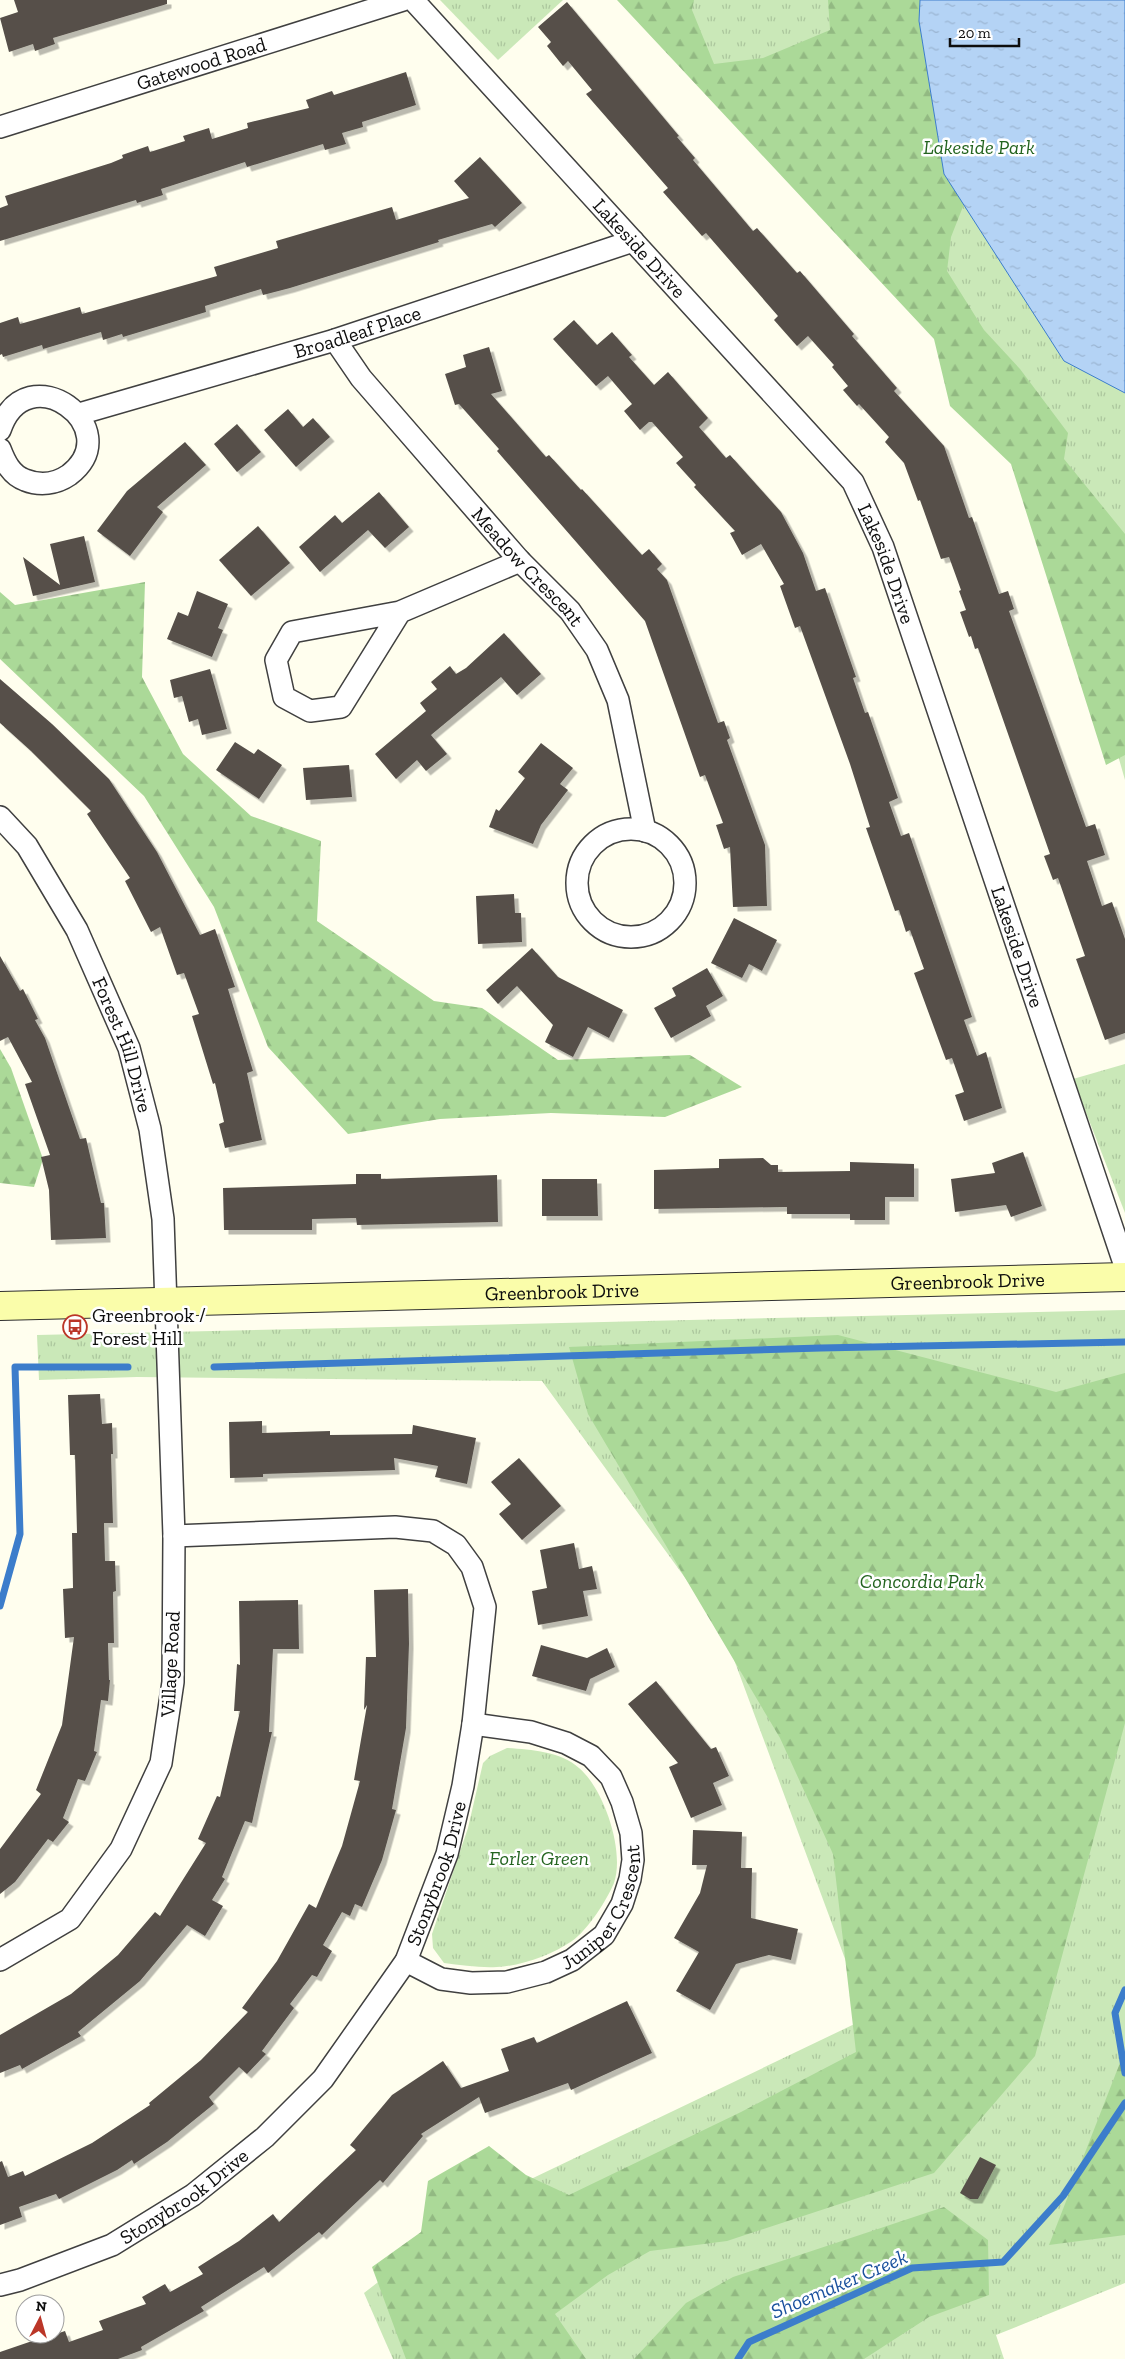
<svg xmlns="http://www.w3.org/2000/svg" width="1125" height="2359" font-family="'Zilla Slab',serif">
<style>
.grass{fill:url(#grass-tufts)}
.forest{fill:url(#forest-firs)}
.water{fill:url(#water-ripples);stroke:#3c7dcb}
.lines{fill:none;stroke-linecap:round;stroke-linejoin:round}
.stream{stroke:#3c7dcb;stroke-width:7}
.building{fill:#56504a;filter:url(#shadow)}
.street-casing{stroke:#404040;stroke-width:24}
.secondary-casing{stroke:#2f2f2f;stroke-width:30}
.street{stroke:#fff;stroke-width:21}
.secondary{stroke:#fafdaa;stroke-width:28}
.labels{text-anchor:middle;stroke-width:5;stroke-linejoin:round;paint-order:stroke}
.street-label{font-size:20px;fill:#0d0d0d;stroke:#fff}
.park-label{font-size:20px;font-style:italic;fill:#23641f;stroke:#fff}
.poi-label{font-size:20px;fill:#0d0d0d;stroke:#fff;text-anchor:start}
.water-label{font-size:21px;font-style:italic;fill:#19509d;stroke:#fff}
</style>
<defs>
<pattern id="grass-tufts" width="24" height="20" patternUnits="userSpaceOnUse" patternTransform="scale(1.25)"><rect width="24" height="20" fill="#cae8b8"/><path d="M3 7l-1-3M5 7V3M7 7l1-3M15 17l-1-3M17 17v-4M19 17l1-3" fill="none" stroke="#acc69d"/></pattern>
<pattern id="forest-firs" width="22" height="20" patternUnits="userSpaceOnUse" patternTransform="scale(1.25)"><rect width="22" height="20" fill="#abd998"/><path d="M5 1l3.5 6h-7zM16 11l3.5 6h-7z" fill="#92b982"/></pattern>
<pattern id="water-ripples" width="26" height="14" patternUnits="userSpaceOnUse" patternTransform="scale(1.25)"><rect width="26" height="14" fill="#b4d3f5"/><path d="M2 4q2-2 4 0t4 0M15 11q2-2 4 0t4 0" fill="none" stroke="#9ab4d1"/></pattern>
<filter id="shadow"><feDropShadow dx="4.5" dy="4.5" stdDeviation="0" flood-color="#0004"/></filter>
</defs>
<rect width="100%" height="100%" fill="#fffeee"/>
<!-- grass -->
<g class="grass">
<path d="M 440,0 L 563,0 L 498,60 Z"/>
<path d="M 647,0 L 1125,0 L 1125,780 L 1107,717 L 996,387 Z"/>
<path d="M 1125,1064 L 1125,1213 L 1073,1079 Z"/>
<path d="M 1125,1310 L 1125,2283 L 996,2335 L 1004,2359 L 393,2359 L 364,2293 L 479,2204 L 867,2018 L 723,1630 L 542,1381 L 137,1377 L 39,1380 L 37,1335 Z"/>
<path d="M 507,1748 C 531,1750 560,1751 579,1768 C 604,1789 625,1851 614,1883 C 607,1900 587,1931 572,1941 C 552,1955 521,1966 497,1967 C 480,1968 461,1965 444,1963 L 433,1948 L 432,1934 L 468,1828 L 483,1763 L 490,1756 Z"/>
</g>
<!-- forest -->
<g class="forest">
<path d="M 617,0 L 694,0 L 692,10 L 714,64 L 763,58 L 830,30 L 828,0 L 920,0 L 919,21 L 944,174 L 964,204 L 951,237 L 947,271 L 984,330 L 1020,369 L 1068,433 L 1064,459 L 1125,534 L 1125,755 L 1106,765 L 1011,464 L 950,406 L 934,339 Z"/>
<path d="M 145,582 L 142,677 L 183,754 L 251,816 L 321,841 L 317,921 L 434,1001 L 482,1008 L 558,1060 L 690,1055 L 742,1087 L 665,1117 L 551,1113 L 440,1119 L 348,1134 L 268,1047 L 214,907 L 144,796 L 0,659 L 0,592 L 15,605 Z"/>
<path d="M 0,1049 L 11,1068 L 43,1159 L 34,1187 L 0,1183 Z"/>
<path d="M 838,1335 L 1056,1392 L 1125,1373 L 1125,1723 L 1035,2056 L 934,2173 L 727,2241 L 650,2251 L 608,2275 L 555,2314 L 586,2359 L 406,2359 L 372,2267 L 421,2232 L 428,2181 L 489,2146 L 526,2175 L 569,2195 L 741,2112 L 856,2052 L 833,1854 L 780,1738 L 588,1414 L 569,1347 Z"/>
<path d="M 1125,2050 L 1125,2235 L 1049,2245 Z"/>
<path d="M 944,2207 L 988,2240 L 989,2295 L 929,2317 L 864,2359 L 634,2359 L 686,2303 L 733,2277 Z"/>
</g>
<!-- water -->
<path class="water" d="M 920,0 L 1125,0 L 1125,393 L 1064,361 L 944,174 L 919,21 Z"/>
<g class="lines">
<!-- stream -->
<g class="stream">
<path d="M 214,1367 L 821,1348 L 1125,1342"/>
<path d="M 0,1606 L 20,1534 L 15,1367 L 128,1367"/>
<path d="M 1125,1990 L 1115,2013 L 1125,2073"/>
<path d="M 738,2359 L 749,2342 L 912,2268 L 1003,2262 L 1063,2196 L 1125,2103"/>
</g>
</g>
<!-- building -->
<g class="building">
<path d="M 14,0 L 167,0 L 167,4 L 53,38 L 55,44 L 35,51 L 33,44 L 9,52 L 0,18 L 18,12 Z"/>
<path d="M 567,2 L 679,136 L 677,137 L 695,158 L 693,160 L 753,231 L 757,228 L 797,273 L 800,271 L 854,334 L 852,336 L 897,388 L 894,391 L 944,446 L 969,518 L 972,517 L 999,594 L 1008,591 L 1014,609 L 1009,611 L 1086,827 L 1095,824 L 1105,855 L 1087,861 L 1102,906 L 1112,902 L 1125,939 L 1125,1033 L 1105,1040 L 1076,959 L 1085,956 L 1058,878 L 1053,880 L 1044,856 L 1050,854 L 978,648 L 975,649 L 971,636 L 969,637 L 960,612 L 966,610 L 959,591 L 961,590 L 949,557 L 941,559 L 920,500 L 918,501 L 904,463 L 885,442 L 889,437 L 859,404 L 857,406 L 843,390 L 848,386 L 832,367 L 834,365 L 808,336 L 797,346 L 774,320 L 778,316 L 706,233 L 702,236 L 663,192 L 668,188 L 586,94 L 592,90 L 568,61 L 563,66 L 547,46 L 551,42 L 538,27 Z"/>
<path d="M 406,72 L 416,105 L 362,122 L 363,127 L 342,133 L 346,144 L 325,150 L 323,144 L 247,167 L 245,162 L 161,189 L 163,195 L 137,203 L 136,200 L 0,241 L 0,208 L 8,205 L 5,196 L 111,163 L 123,158 L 122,155 L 148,146 L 150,152 L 185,141 L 183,136 L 209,128 L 212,139 L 248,128 L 247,123 L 309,108 L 306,100 L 332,91 L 334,95 Z"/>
<path d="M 480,157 L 522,203 L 495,227 L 492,224 L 438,240 L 439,242 L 290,288 L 263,295 L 261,289 L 205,306 L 206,312 L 123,337 L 122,334 L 103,340 L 101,332 L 43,349 L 42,345 L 3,357 L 2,354 L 0,355 L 0,323 L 18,317 L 20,324 L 80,307 L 82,314 L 217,276 L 214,267 L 278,248 L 276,241 L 392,207 L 396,220 L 469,198 L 454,181 Z"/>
<path d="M 574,320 L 597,345 L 612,332 L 632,355 L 629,357 L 654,385 L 668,372 L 708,418 L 699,427 L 726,458 L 730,455 L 781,512 L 803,553 L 816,591 L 825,588 L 856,677 L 853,678 L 865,713 L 868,712 L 898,798 L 889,802 L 901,836 L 909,833 L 972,1017 L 964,1020 L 977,1056 L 986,1052 L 1002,1108 L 964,1121 L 955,1095 L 964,1092 L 952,1058 L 946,1060 L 914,973 L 924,969 L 910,930 L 906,932 L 899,910 L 895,911 L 866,828 L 870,827 L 850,764 L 800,626 L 795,628 L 780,586 L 784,584 L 761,544 L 742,555 L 730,533 L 735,531 L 694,487 L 696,485 L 676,463 L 683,457 L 652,422 L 649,422 L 640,430 L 624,411 L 632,404 L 608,376 L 596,386 L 553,339 Z"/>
<path d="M 489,347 L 502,391 L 491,394 L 546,457 L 549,455 L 581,490 L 582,489 L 642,555 L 649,549 L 662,564 L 657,569 L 667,580 L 718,723 L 724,721 L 730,738 L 727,740 L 765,845 L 767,906 L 733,907 L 730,847 L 724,849 L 716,825 L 723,823 L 705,775 L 700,777 L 645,621 L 497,451 L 499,449 L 459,404 L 455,405 L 445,374 L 466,367 L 463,355 Z"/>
<path d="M 288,409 L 303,427 L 313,418 L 330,437 L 296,467 L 264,430 Z"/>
<path d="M 237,424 L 261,452 L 237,472 L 214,444 Z"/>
<path d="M 185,442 L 206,465 L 157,507 L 163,512 L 130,556 L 97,531 L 127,491 Z"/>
<path d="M 379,492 L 409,527 L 385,548 L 368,530 L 320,572 L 299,547 L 335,515 L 342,523 Z"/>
<path d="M 258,526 L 290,563 L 251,596 L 219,560 Z"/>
<path d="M 84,536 L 95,582 L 33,596 L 23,557 L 60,585 L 50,544 Z"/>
<path d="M 197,591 L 228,604 L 218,628 L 223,630 L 212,657 L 167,639 L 178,612 L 188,616 Z"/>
<path d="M 504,633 L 541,674 L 517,695 L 501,677 L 431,735 L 447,754 L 426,771 L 417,760 L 396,779 L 375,754 L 426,711 L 420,703 L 437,689 L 431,682 L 450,666 L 456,674 L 466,668 Z"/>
<path d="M 210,669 L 227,729 L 202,735 L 198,719 L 189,722 L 182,696 L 174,698 L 170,680 Z"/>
<path d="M 0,679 L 52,724 L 109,779 L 157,852 L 200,935 L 215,929 L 235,987 L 228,989 L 253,1071 L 247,1073 L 262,1140 L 225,1148 L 219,1124 L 224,1122 L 215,1083 L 213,1084 L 192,1016 L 199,1014 L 184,973 L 177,975 L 160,927 L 151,932 L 125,881 L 130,878 L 87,814 L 91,811 L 31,751 L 0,723 Z"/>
<path d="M 235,742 L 254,754 L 258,749 L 282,765 L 259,799 L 216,770 Z"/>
<path d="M 541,743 L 573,768 L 560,784 L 568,790 L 541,825 L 533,844 L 489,827 L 496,809 L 499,811 L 525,778 L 518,772 Z"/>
<path d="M 349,765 L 352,797 L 306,800 L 303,768 Z"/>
<path d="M 514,894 L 515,913 L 521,913 L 522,942 L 478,944 L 476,896 Z"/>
<path d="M 734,918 L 777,940 L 762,971 L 749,964 L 742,978 L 711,963 Z"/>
<path d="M 532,948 L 558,977 L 623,1010 L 609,1038 L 588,1027 L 573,1057 L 545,1042 L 553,1025 L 517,986 L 498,1004 L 486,990 Z"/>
<path d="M 0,956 L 20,991 L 23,989 L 38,1019 L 35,1020 L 45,1038 L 80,1139 L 86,1138 L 101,1203 L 104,1203 L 106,1238 L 51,1240 L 49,1190 L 41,1157 L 50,1155 L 25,1084 L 32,1082 L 8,1037 L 0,1041 Z"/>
<path d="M 707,968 L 723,996 L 706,1006 L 711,1016 L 671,1038 L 654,1008 L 676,996 L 672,988 Z"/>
<path d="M 1023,1152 L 1042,1206 L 1011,1217 L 1006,1205 L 955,1212 L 951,1179 L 995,1173 L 992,1163 Z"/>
<path d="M 763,1158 L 771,1165 L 778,1165 L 778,1172 L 850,1171 L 850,1162 L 914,1164 L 914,1197 L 885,1197 L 885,1220 L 850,1220 L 850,1214 L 787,1214 L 787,1207 L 654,1209 L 654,1170 L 719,1168 L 719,1159 Z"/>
<path d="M 356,1174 L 381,1174 L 381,1179 L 497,1175 L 498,1222 L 357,1225 L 356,1218 L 312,1219 L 312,1230 L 224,1230 L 223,1188 L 356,1184 Z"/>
<path d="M 542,1179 L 597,1179 L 598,1216 L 542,1216 Z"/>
<path d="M 100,1394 L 102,1424 L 112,1423 L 113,1454 L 111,1454 L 113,1523 L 104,1523 L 105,1561 L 115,1561 L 116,1591 L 113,1592 L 114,1643 L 108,1643 L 109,1680 L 110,1680 L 108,1701 L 101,1700 L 94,1751 L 97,1752 L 85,1781 L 78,1779 L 63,1818 L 69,1822 L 53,1842 L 48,1839 L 15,1882 L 0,1894 L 0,1849 L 41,1794 L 36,1790 L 62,1725 L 74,1637 L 65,1638 L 63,1589 L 73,1588 L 72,1533 L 77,1533 L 75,1455 L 70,1455 L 68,1395 Z"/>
<path d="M 262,1421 L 262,1433 L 330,1431 L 330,1435 L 412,1434 L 413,1425 L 476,1438 L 467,1484 L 435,1477 L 438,1466 L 394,1458 L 395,1470 L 263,1474 L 263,1477 L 230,1478 L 229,1422 Z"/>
<path d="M 519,1458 L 561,1506 L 522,1540 L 499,1514 L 511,1504 L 491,1482 Z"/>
<path d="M 574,1543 L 579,1569 L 592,1566 L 597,1589 L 583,1591 L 588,1616 L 538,1625 L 532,1591 L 547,1588 L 540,1550 Z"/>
<path d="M 408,1589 L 409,1644 L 406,1728 L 392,1809 L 396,1810 L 382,1860 L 362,1907 L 355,1904 L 350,1916 L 342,1912 L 323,1945 L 332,1951 L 317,1977 L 312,1975 L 290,2004 L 294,2008 L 262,2051 L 266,2054 L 247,2074 L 239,2067 L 209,2097 L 214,2104 L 167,2142 L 134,2164 L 132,2160 L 117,2170 L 59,2199 L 56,2194 L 19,2207 L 22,2217 L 0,2225 L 0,2162 L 2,2161 L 8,2177 L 23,2171 L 25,2176 L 92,2143 L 150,2105 L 149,2103 L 201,2060 L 248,2012 L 242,2008 L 277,1961 L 309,1904 L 316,1908 L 342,1846 L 360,1781 L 354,1780 L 367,1705 L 364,1710 L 366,1657 L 376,1657 L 374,1590 Z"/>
<path d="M 298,1600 L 299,1649 L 273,1649 L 269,1732 L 272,1732 L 252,1823 L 245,1821 L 222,1877 L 225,1879 L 212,1900 L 223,1906 L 205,1936 L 187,1925 L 140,1981 L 78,2032 L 81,2036 L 22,2069 L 20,2065 L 0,2073 L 0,2035 L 71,1994 L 118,1955 L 155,1912 L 160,1916 L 206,1843 L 198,1839 L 217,1796 L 220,1797 L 240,1711 L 234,1711 L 237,1664 L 240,1665 L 239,1601 Z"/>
<path d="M 541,1645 L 587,1658 L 607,1648 L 615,1667 L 590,1679 L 586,1691 L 532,1676 Z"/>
<path d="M 656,1681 L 711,1749 L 716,1747 L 729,1776 L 713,1783 L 722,1805 L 691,1818 L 669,1767 L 678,1763 L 628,1704 Z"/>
<path d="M 693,1830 L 742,1832 L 741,1868 L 752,1868 L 751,1918 L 798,1929 L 791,1960 L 769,1955 L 736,1964 L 710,2010 L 676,1991 L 699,1952 L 674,1938 L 700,1893 L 707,1865 L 692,1865 Z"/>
<path d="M 627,2001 L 652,2053 L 571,2090 L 568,2083 L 485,2113 L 479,2097 L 421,2134 L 423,2136 L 383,2183 L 380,2180 L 322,2235 L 319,2232 L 268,2273 L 264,2267 L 201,2307 L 204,2311 L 141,2347 L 142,2350 L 118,2359 L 0,2359 L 0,2352 L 38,2339 L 37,2334 L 56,2334 L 65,2331 L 69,2342 L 103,2330 L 99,2321 L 146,2304 L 142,2297 L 165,2284 L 170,2292 L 203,2274 L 198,2267 L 239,2241 L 273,2214 L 279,2222 L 356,2150 L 350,2145 L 392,2095 L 443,2061 L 461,2088 L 509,2071 L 501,2049 L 534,2037 L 537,2043 Z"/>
<path d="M 980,2157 L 996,2165 L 978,2199 L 970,2199 L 960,2193 Z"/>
</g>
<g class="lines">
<!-- street casing -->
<g class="street-casing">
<g id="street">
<path id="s1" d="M 413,0 L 853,482 L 883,547 L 1125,1266"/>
<path id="s2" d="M 0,127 L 403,0"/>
<path id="s3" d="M 335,340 L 361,378 L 520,561 L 570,611 L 597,650 L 618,700 L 645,831"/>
<path id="s4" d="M 79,414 L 335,340 L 633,241"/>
<path d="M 0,430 C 26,352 130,428 69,475 C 56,484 40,486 25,480 C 11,475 5,462 0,449"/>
<path d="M 400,612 L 341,707 L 310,711 L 284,697 L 276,660 L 292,632 L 400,612 L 520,561"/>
<path id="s5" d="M 0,817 L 27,846 L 77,930 L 129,1048 L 150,1129 L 163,1219 L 174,1536 L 173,1682 L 161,1763 L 121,1849 L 70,1919 L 0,1960"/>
<circle cx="631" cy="883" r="54"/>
<path id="s6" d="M 406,1961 L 441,1979 L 471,1983 L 507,1982 L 546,1972 L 572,1960 L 604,1935 L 622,1904 L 630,1879 L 633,1860 L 631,1833 L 622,1802 L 611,1777 L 591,1756 L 566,1743 L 531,1732 L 473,1724"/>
<path id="s7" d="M 0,2285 L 20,2280 L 112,2245 L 193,2195 L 265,2137 L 323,2079 L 406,1961 L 447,1854 L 463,1786 L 473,1724 L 485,1607 L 472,1567 L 456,1545 L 433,1531 L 395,1527 L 174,1536"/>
</g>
</g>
<!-- secondary casing -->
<g class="secondary-casing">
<g id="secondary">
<path id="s8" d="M 0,1306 L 1125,1277"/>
</g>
</g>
<!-- street -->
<use href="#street" class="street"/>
<!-- secondary -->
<use href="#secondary" class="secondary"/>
</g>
<!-- icons -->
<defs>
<g id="bus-ring" transform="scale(1.25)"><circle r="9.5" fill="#fff" stroke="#bb3628" stroke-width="1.5"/><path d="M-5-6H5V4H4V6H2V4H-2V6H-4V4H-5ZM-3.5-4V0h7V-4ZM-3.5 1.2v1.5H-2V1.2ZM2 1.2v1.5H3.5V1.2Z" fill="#bb3628"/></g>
</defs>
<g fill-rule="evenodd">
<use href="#bus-ring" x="75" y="1327"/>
</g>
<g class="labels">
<!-- street labels -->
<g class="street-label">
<text dy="7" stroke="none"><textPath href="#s2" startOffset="211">Gatewood Road</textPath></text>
<text dy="7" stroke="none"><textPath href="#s1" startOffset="336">Lakeside Drive</textPath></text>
<text dy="7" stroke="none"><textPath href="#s4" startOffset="290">Broadleaf Place</textPath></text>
<text dy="7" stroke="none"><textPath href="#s1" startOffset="741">Lakeside Drive</textPath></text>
<text dy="7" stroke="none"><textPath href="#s3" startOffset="298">Meadow Crescent</textPath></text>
<text dy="7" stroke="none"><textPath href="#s1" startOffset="1146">Lakeside Drive</textPath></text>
<text dy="7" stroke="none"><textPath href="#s5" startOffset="261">Forest Hill Drive</textPath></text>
<text dy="7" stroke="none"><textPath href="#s8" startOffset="968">Greenbrook Drive</textPath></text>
<text dy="7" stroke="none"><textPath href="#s8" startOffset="562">Greenbrook Drive</textPath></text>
<text transform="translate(170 1664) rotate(-87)" y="7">Village Road</text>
<text dy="7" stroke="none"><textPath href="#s7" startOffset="626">Stonybrook Drive</textPath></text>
<text dy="7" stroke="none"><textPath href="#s6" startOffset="238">Juniper Crescent</textPath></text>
<text dy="7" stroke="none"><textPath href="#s7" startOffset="206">Stonybrook Drive</textPath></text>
</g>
<!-- park labels -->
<g class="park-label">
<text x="979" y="154">Lakeside Park</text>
<text x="922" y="1588">Concordia Park</text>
<text x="539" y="1865">Forler Green</text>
</g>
<!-- poi labels -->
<g class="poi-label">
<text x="92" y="1322">Greenbrook /<tspan x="92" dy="23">Forest Hill</tspan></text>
</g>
<!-- water labels -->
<g class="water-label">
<text transform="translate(839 2284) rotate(-23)" y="7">Shoemaker Creek</text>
</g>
</g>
<!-- north arrow -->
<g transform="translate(40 2319) rotate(6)"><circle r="24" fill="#ffffff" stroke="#9e9e9e"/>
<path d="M0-4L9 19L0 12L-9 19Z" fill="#bb3628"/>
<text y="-8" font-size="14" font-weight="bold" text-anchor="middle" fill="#0d0d0d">N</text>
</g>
<!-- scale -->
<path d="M950 38v8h69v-8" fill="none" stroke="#0d0d0d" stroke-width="2.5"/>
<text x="958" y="38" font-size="15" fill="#0d0d0d" stroke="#ffffff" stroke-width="4" paint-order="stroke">20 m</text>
</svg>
